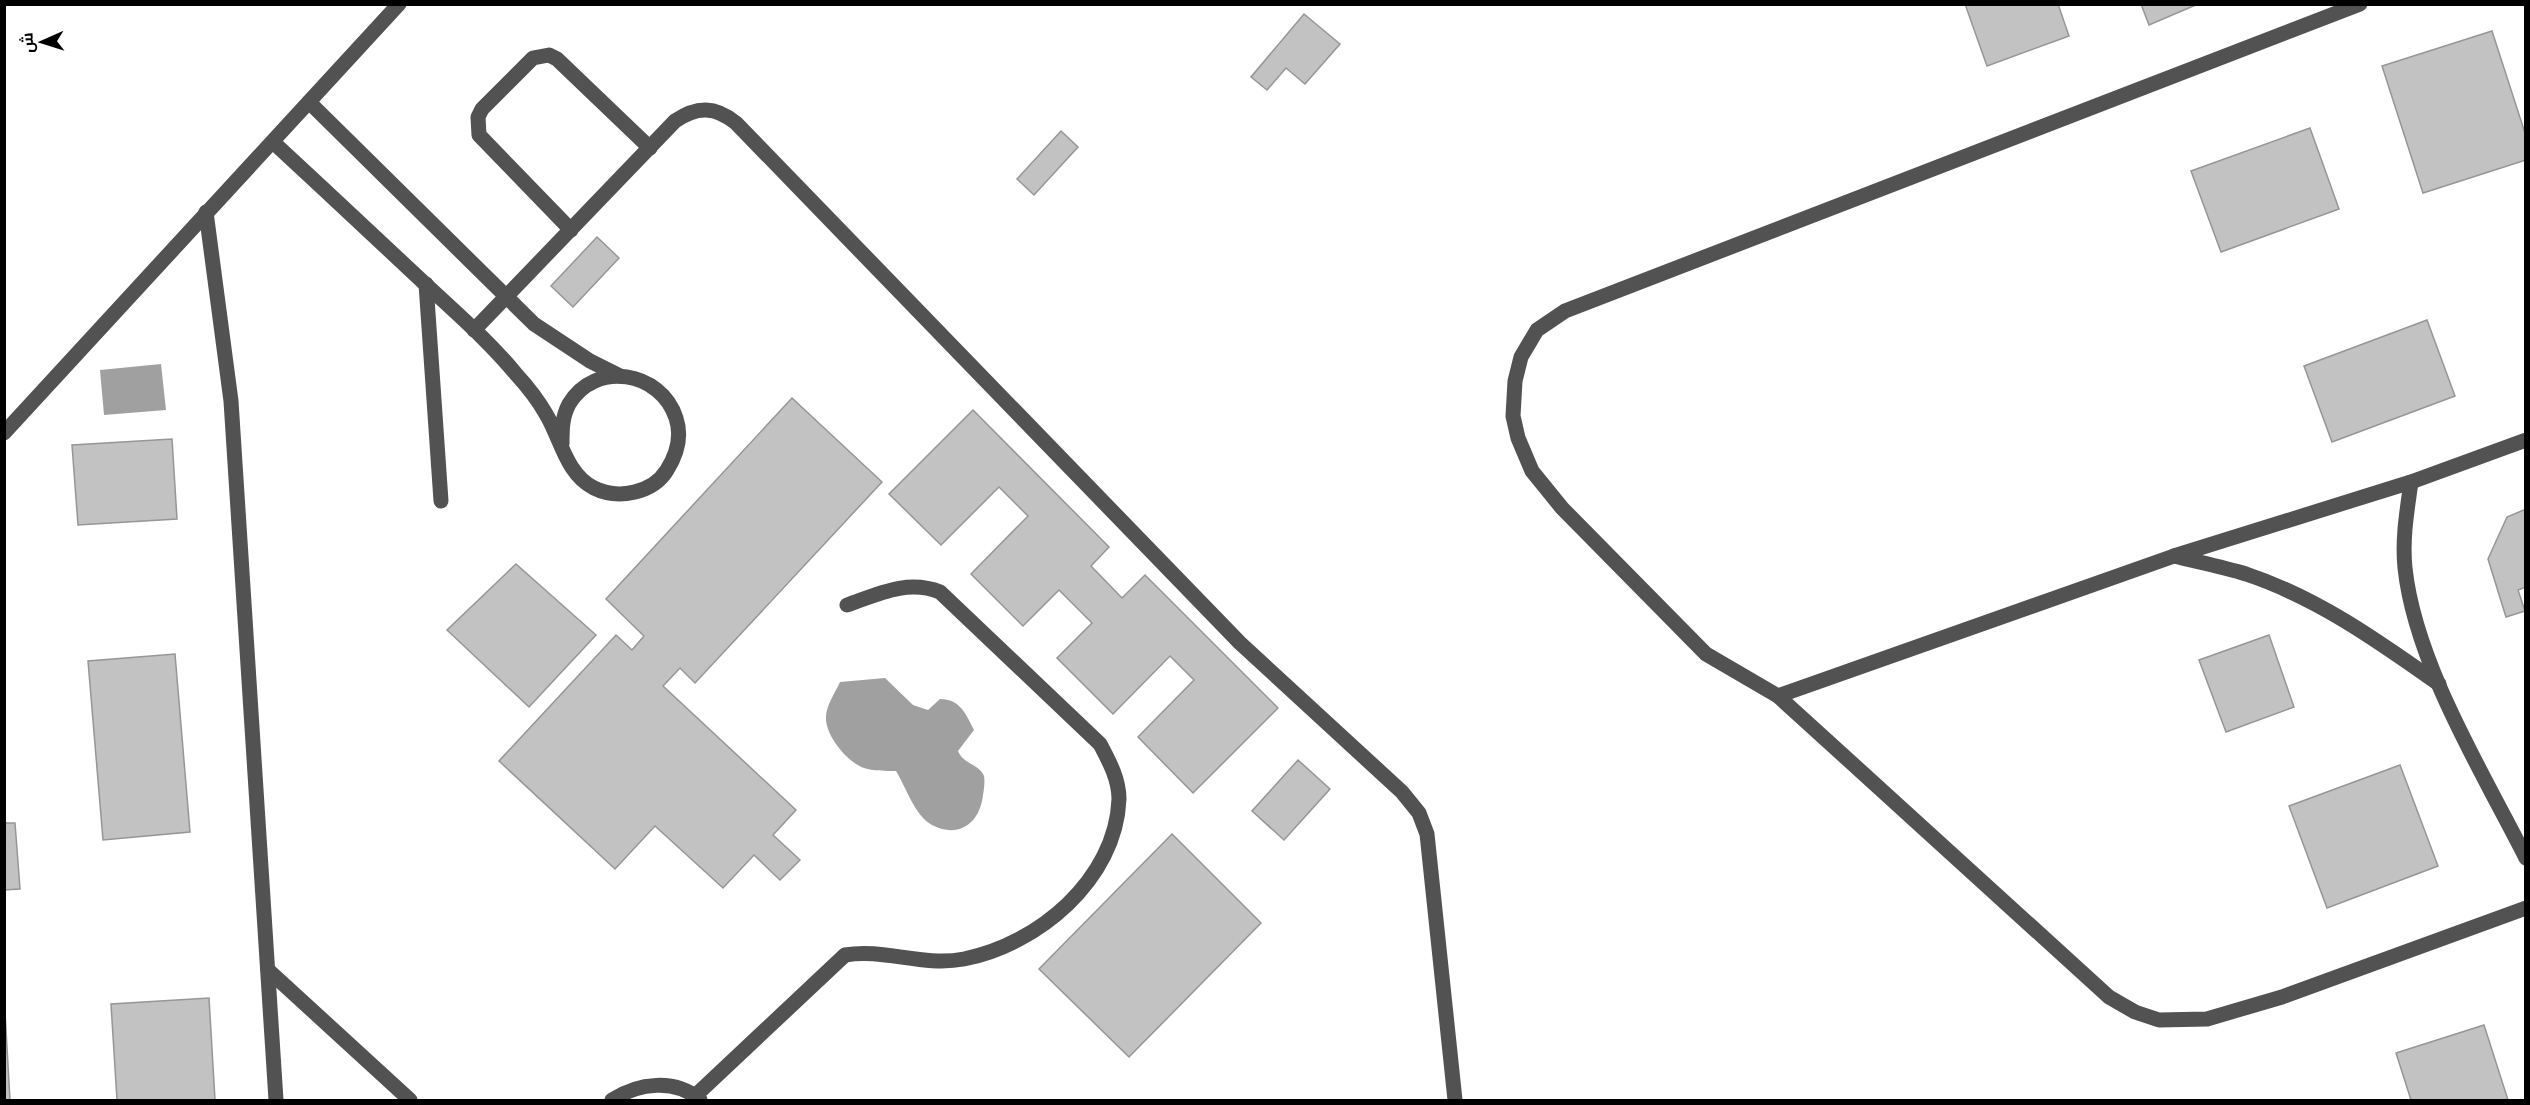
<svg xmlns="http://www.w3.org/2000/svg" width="2530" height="1105" font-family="Signika,Cairo,sans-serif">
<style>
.water{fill:#a0a0a0}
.building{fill:#c2c2c2;stroke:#969696;stroke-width:1.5}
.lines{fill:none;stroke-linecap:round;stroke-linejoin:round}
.minor{stroke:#525252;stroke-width:15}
</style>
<rect width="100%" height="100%" fill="#fff"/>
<!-- water -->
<g class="water">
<path d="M 161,364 L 166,410 L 104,415 L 100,370 Z"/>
<path d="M 885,678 L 913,705 L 928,710 L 940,699 C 960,699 966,714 974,730 L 958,751 C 963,764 979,764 984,776 C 985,781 984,790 983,795 C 980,823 959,839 932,825 C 915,816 906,787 896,771 C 886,771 873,771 864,768 C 847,762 825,735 826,717 C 826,706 835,693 840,682 Z"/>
</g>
<!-- building -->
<g class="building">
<path d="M 1965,4 L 2058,4 L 2069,36 L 1987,66 Z"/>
<path d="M 2141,4 L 2198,4 L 2149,25 Z"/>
<path d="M 1304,14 L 1340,44 L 1305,84 L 1286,68 L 1267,90 L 1251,77 Z"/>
<path d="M 2492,31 L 2526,136 L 2526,160 L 2423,193 L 2382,66 Z"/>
<path d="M 2310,128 L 2339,209 L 2221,252 L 2191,171 Z"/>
<path d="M 1061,131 L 1078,147 L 1034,195 L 1017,179 Z"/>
<path d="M 597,237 L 619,258 L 573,307 L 551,286 Z"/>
<path d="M 2427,320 L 2455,396 L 2332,442 L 2304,366 Z"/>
<path d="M 792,398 L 882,482 L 695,683 L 680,668 L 663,686 L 796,810 L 773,835 L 800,860 L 780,880 L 754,855 L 723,888 L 655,826 L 615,869 L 499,761 L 616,635 L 632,650 L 644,636 L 606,599 Z"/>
<path d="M 973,410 L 1109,547 L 1091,566 L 1122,598 L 1145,575 L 1278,708 L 1193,793 L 1138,737 L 1194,680 L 1170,656 L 1113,714 L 1057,658 L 1092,623 L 1059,590 L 1023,626 L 971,574 L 1028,516 L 999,487 L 941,545 L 889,494 Z"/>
<path d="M 172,439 L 177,519 L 78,525 L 72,445 Z"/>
<path d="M 2526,509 L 2526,587 L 2518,590 L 2525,611 L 2506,617 L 2488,559 L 2507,517 Z"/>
<path d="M 516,564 L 596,635 L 529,707 L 447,630 Z"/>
<path d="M 2269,635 L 2294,707 L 2226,732 L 2199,660 Z"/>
<path d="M 175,654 L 190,832 L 103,840 L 88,661 Z"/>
<path d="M 1298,760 L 1330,789 L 1284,840 L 1252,811 Z"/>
<path d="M 2400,765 L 2438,866 L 2327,908 L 2289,806 Z"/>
<path d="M 4,823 L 15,823 L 20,889 L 4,890 Z"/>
<path d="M 1172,834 L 1261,923 L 1129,1057 L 1039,969 Z"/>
<path d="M 209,998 L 215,1100 L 117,1100 L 111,1004 Z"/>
<path d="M 5,1012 L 10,1100 L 4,1100 Z"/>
<path d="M 2484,1025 L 2508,1100 L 2411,1100 L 2396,1053 Z"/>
</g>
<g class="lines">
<!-- minor -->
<g class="minor">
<path d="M 2360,4 L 1565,311 L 1537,330 L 1521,357 L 1515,381 L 1513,416 L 1518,438 L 1532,471 L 1562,508 L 1706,654 L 1778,696 L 2109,997 L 2135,1012 L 2159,1020 L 2207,1019 L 2282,997 L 2526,908"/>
<path d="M 309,102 L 534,324 L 590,361 L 620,376"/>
<path d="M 273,142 C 323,188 373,235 422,281 C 454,311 488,340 516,374 C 527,386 538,400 546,414 C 561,439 566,474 594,488 C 618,500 653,493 667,470 C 677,454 682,436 676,418 C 661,371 595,360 569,404 C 562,417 562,430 562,444"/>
<path d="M 206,212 L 231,401 L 276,1100"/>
<path d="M 571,230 L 479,135 L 478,117 L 482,109 L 533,58 L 549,55 L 557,59 L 650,148"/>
<path d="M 426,284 L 441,501"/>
<path d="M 474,330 L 675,121 C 697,106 715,106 736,123 L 1240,643 L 1402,792 L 1419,813 L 1427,834 L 1455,1100"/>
<path d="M 4,433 L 399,4"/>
<path d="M 2411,482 C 2407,511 2402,539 2405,568 C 2415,663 2483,773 2526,858"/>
<path d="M 2174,556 C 2198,562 2223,567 2246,574 C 2318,598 2378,641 2439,684"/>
<path d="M 1778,696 L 2174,556 L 2411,482 L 2526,440"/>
<path d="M 268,970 L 410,1100"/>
<path d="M 695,1096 L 845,955 C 884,948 922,967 964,959 C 1037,945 1116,880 1119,799 C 1119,779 1109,761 1100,744 L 940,592 C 908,579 878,594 847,605"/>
<path d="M 612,1100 C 638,1083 675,1078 700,1100"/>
</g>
</g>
<!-- border -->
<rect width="2530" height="1105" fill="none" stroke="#000000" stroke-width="12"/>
<!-- north arrow -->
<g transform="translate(42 42) rotate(267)" stroke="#ffffff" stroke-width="4.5" paint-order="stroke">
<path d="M0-4.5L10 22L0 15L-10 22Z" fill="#000000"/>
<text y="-9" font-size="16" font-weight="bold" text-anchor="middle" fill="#000000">ش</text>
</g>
</svg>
